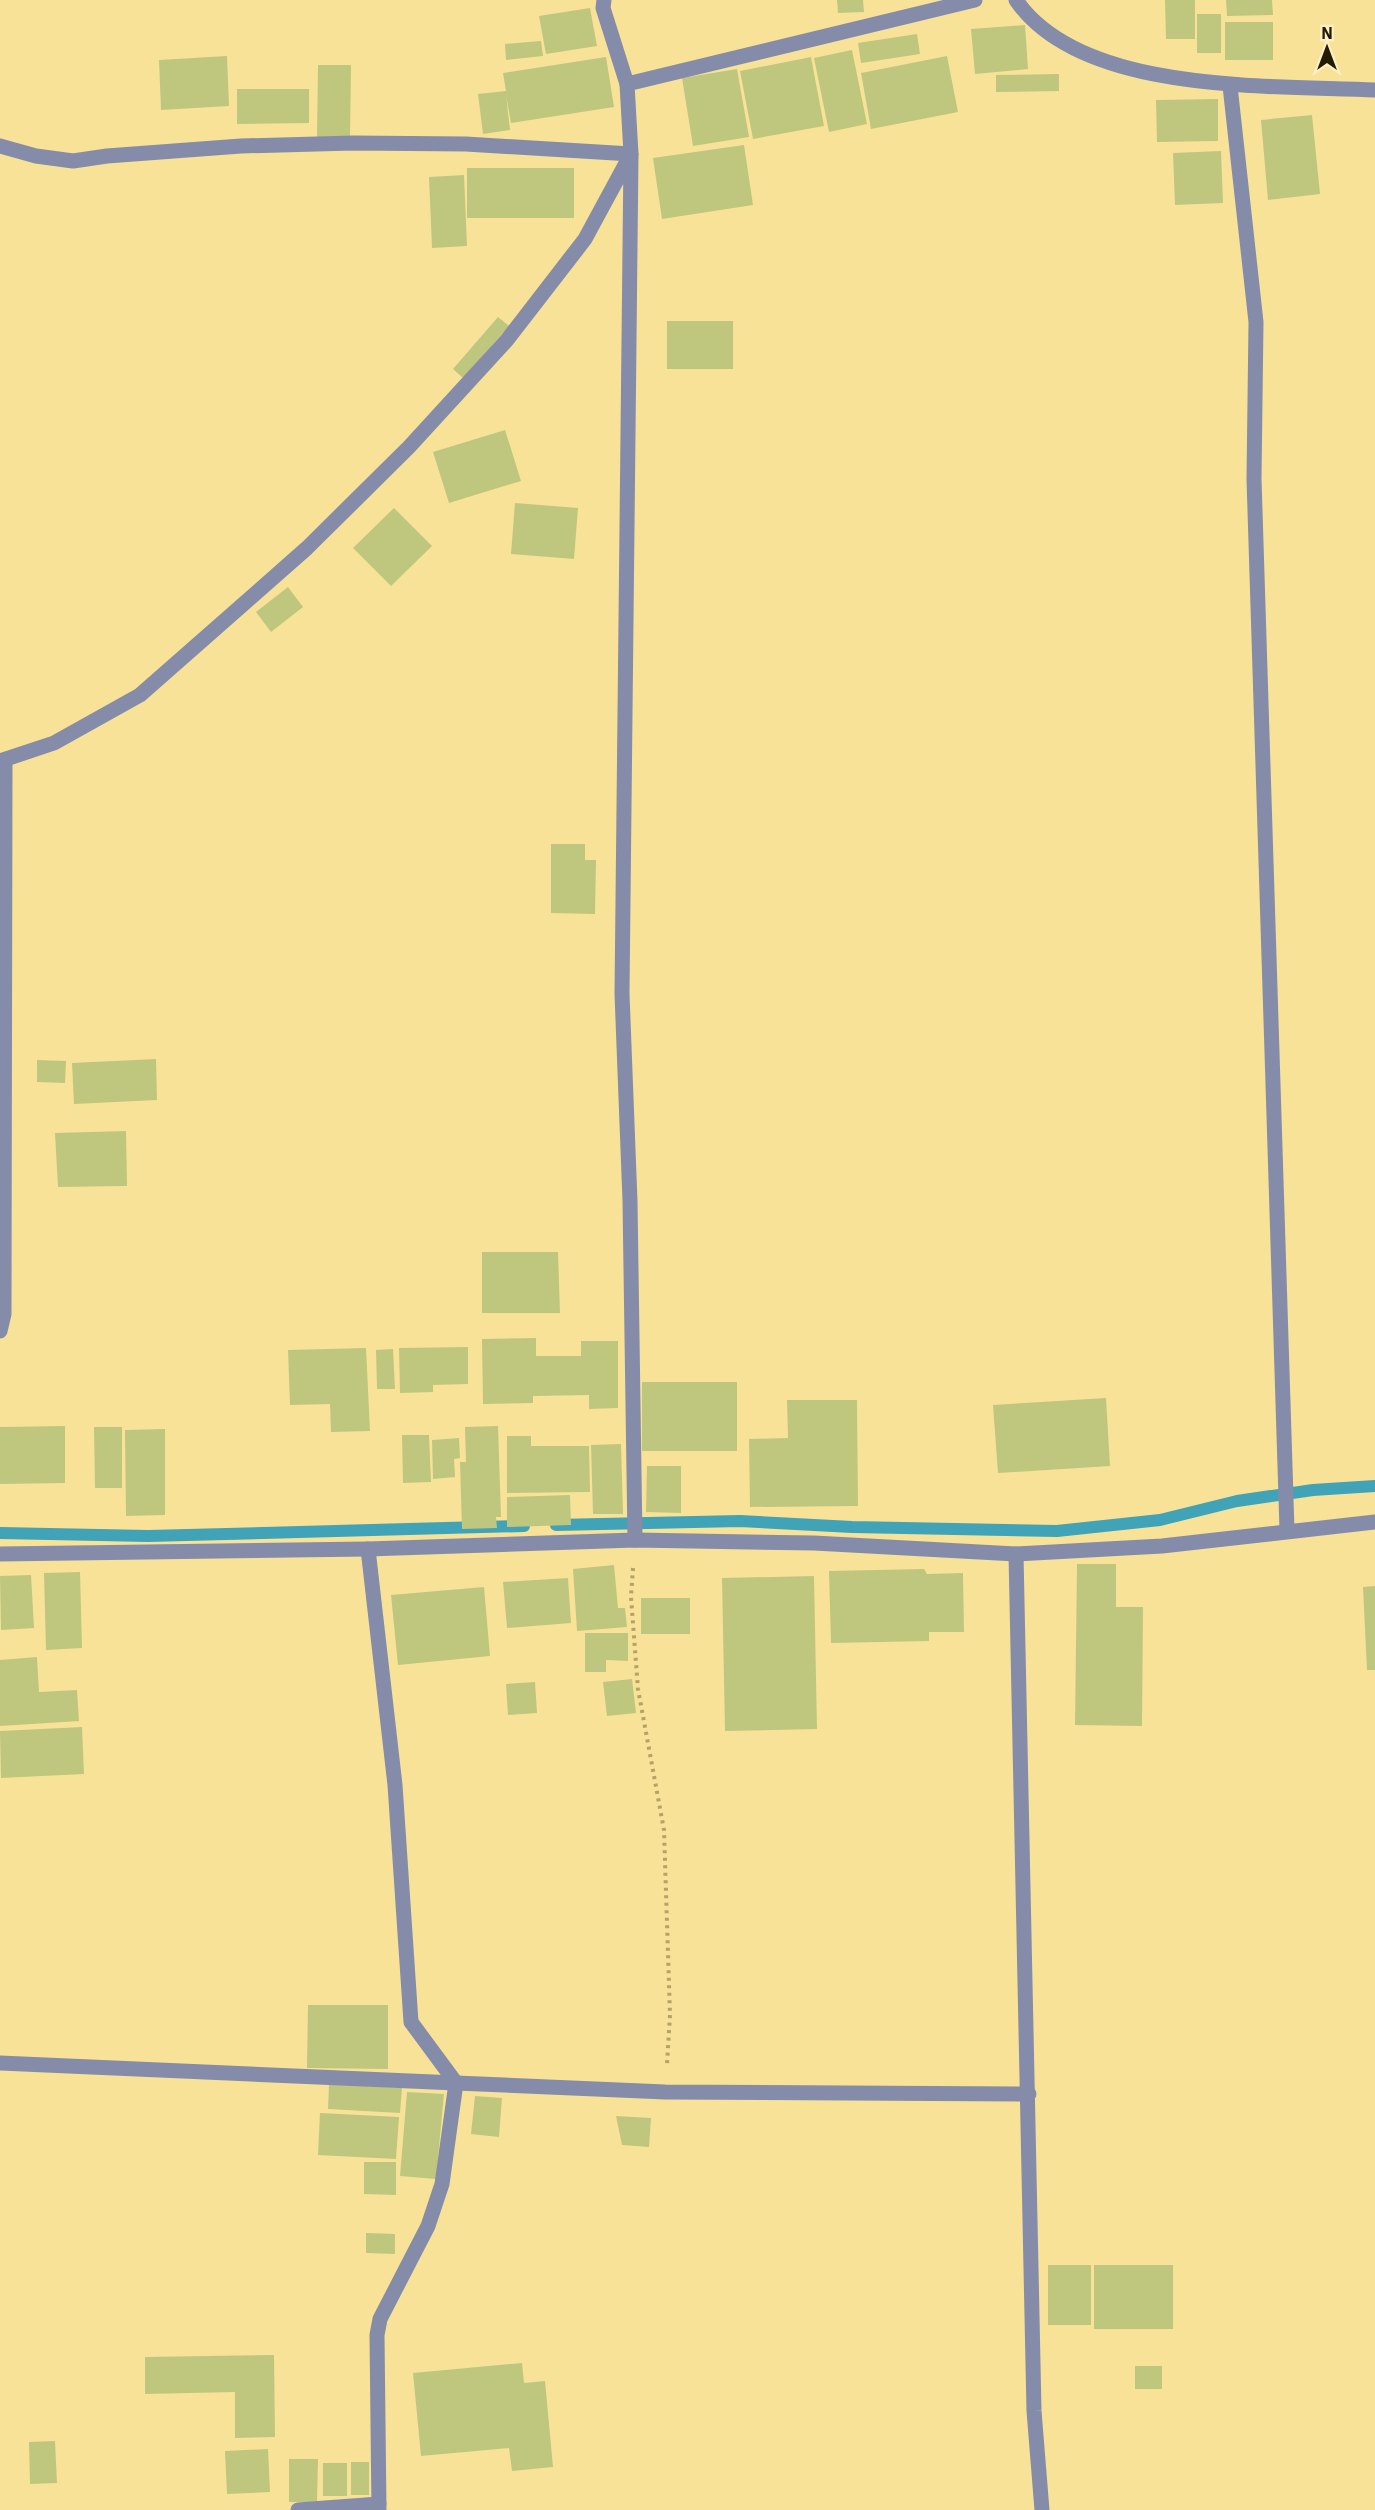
<svg xmlns="http://www.w3.org/2000/svg" width="1375" height="2510" font-family="'IBM Plex Sans',sans-serif">
<style>
.lines{fill:none;stroke-linecap:round;stroke-linejoin:round}
.stream{stroke:#40a3b7;stroke-width:12}
.building{fill:#bfc77e}
.path{stroke:#b4a267;stroke-width:4;stroke-dasharray:3 4.5;stroke-linecap:butt}
.lane{stroke:#858ca9;stroke-width:15}
.street{stroke:#858ca9;stroke-width:15}
</style>
<rect width="100%" height="100%" fill="#f8e298"/>
<g class="lines">
<!-- stream -->
<g class="stream">
<path d="M 556,1525 L 740,1521 L 852,1527 L 1057,1531 L 1160,1520 L 1237,1501 L 1313,1490 L 1375,1486"/>
<path d="M 0,1533 L 148,1536 L 524,1526"/>
</g>
</g>
<!-- building -->
<g class="building">
<path d="M 837,0 L 863,0 L 864,12 L 838,13 Z"/>
<path d="M 1165,0 L 1195,0 L 1195,39 L 1166,39 Z"/>
<path d="M 1226,0 L 1272,0 L 1273,15 L 1227,16 Z"/>
<path d="M 590,8 L 597,46 L 546,54 L 539,16 Z"/>
<rect x="1197" y="14" width="24" height="39"/>
<rect x="1225" y="22" width="48" height="38"/>
<path d="M 1025,25 L 1028,69 L 975,74 L 971,29 Z"/>
<path d="M 917,34 L 920,54 L 861,63 L 858,43 Z"/>
<path d="M 541,41 L 543,56 L 506,60 L 505,44 Z"/>
<path d="M 852,50 L 867,124 L 829,132 L 814,58 Z"/>
<path d="M 227,56 L 229,106 L 161,110 L 159,60 Z"/>
<path d="M 947,56 L 958,112 L 871,129 L 861,73 Z"/>
<path d="M 606,57 L 614,107 L 511,123 L 506,95 L 510,130 L 483,134 L 478,94 L 506,91 L 503,73 Z"/>
<path d="M 811,57 L 824,126 L 753,139 L 740,71 Z"/>
<path d="M 318,65 L 351,65 L 350,137 L 317,137 Z"/>
<path d="M 737,69 L 749,137 L 693,146 L 682,78 Z"/>
<path d="M 1059,74 L 1059,91 L 996,92 L 996,75 Z"/>
<path d="M 237,89 L 309,89 L 309,123 L 237,124 Z"/>
<path d="M 1218,99 L 1218,141 L 1157,142 L 1156,100 Z"/>
<path d="M 1312,115 L 1320,194 L 1268,200 L 1261,120 Z"/>
<path d="M 744,145 L 753,205 L 662,219 L 653,158 Z"/>
<path d="M 1221,151 L 1223,203 L 1175,205 L 1173,153 Z"/>
<rect x="467" y="168" width="107" height="50"/>
<path d="M 464,175 L 467,246 L 432,248 L 429,177 Z"/>
<path d="M 498,317 L 509,326 L 463,378 L 453,369 Z"/>
<rect x="667" y="321" width="66" height="48"/>
<path d="M 505,430 L 521,481 L 449,503 L 433,452 Z"/>
<path d="M 515,503 L 578,508 L 574,559 L 511,554 Z"/>
<path d="M 394,508 L 432,546 L 391,586 L 353,548 Z"/>
<path d="M 288,587 L 303,607 L 271,632 L 256,612 Z"/>
<path d="M 551,844 L 585,844 L 585,860 L 596,860 L 595,914 L 551,913 Z"/>
<path d="M 156,1059 L 157,1100 L 74,1104 L 72,1063 Z"/>
<path d="M 37,1060 L 66,1061 L 65,1083 L 37,1082 Z"/>
<path d="M 126,1131 L 127,1186 L 58,1187 L 55,1133 Z"/>
<path d="M 482,1252 L 558,1252 L 560,1313 L 482,1313 Z"/>
<path d="M 536,1338 L 536,1356 L 581,1356 L 581,1341 L 618,1341 L 618,1408 L 589,1409 L 589,1395 L 533,1396 L 533,1403 L 483,1404 L 482,1339 Z"/>
<path d="M 468,1347 L 468,1384 L 433,1385 L 433,1392 L 400,1393 L 399,1348 Z"/>
<path d="M 366,1348 L 370,1431 L 331,1432 L 330,1404 L 290,1405 L 288,1350 Z"/>
<path d="M 393,1349 L 395,1389 L 377,1389 L 376,1350 Z"/>
<rect x="642" y="1382" width="95" height="69"/>
<path d="M 1106,1398 L 1110,1466 L 998,1473 L 993,1405 Z"/>
<path d="M 787,1400 L 857,1400 L 858,1506 L 750,1507 L 749,1439 L 788,1438 Z"/>
<path d="M 65,1426 L 65,1483 L 0,1484 L 0,1427 Z"/>
<path d="M 498,1426 L 501,1517 L 496,1517 L 497,1528 L 462,1529 L 460,1462 L 466,1462 L 465,1427 Z"/>
<path d="M 94,1427 L 122,1427 L 122,1488 L 95,1488 Z"/>
<path d="M 165,1429 L 165,1515 L 126,1516 L 125,1430 Z"/>
<path d="M 402,1435 L 429,1435 L 431,1482 L 403,1483 Z"/>
<path d="M 507,1436 L 531,1436 L 531,1446 L 589,1446 L 590,1492 L 507,1493 Z"/>
<path d="M 459,1438 L 460,1458 L 454,1459 L 455,1477 L 433,1479 L 432,1440 Z"/>
<path d="M 621,1444 L 623,1514 L 593,1514 L 591,1445 Z"/>
<path d="M 647,1466 L 681,1466 L 681,1513 L 646,1512 Z"/>
<path d="M 570,1495 L 571,1525 L 507,1527 L 507,1497 Z"/>
<path d="M 1077,1564 L 1116,1564 L 1116,1607 L 1143,1607 L 1142,1726 L 1075,1725 Z"/>
<path d="M 614,1565 L 618,1608 L 625,1608 L 627,1627 L 577,1631 L 573,1569 Z"/>
<path d="M 924,1569 L 927,1574 L 963,1573 L 964,1632 L 929,1632 L 929,1641 L 831,1643 L 829,1571 Z"/>
<path d="M 80,1572 L 82,1648 L 46,1650 L 44,1573 Z"/>
<path d="M 31,1575 L 34,1628 L 1,1630 L 0,1576 Z"/>
<path d="M 814,1576 L 817,1729 L 725,1731 L 722,1578 Z"/>
<path d="M 568,1578 L 571,1623 L 507,1628 L 503,1582 Z"/>
<path d="M 1375,1586 L 1375,1670 L 1367,1670 L 1363,1587 Z"/>
<path d="M 484,1587 L 490,1656 L 398,1665 L 391,1595 Z"/>
<rect x="641" y="1598" width="49" height="36"/>
<path d="M 585,1633 L 628,1633 L 628,1661 L 606,1660 L 606,1672 L 585,1672 Z"/>
<path d="M 37,1657 L 39,1692 L 77,1690 L 79,1721 L 0,1726 L 0,1660 Z"/>
<path d="M 632,1679 L 636,1713 L 607,1716 L 603,1682 Z"/>
<path d="M 535,1682 L 537,1713 L 508,1715 L 506,1684 Z"/>
<path d="M 82,1727 L 84,1774 L 1,1778 L 0,1731 Z"/>
<path d="M 308,2005 L 388,2005 L 388,2069 L 307,2068 Z"/>
<path d="M 329,2084 L 402,2088 L 400,2113 L 328,2109 Z"/>
<path d="M 407,2092 L 444,2094 L 436,2179 L 400,2176 Z"/>
<path d="M 475,2096 L 502,2098 L 499,2137 L 471,2134 Z"/>
<path d="M 320,2113 L 399,2117 L 396,2159 L 318,2155 Z"/>
<path d="M 616,2116 L 651,2118 L 649,2147 L 622,2145 Z"/>
<path d="M 364,2162 L 396,2162 L 396,2195 L 364,2194 Z"/>
<path d="M 366,2233 L 395,2234 L 395,2254 L 366,2253 Z"/>
<rect x="1048" y="2265" width="43" height="60"/>
<rect x="1094" y="2265" width="79" height="64"/>
<path d="M 274,2355 L 275,2437 L 235,2438 L 235,2392 L 145,2394 L 145,2357 Z"/>
<path d="M 522,2363 L 524,2383 L 545,2381 L 553,2467 L 512,2471 L 509,2448 L 421,2456 L 413,2373 Z"/>
<rect x="1135" y="2366" width="27" height="23"/>
<path d="M 55,2441 L 57,2483 L 30,2484 L 29,2442 Z"/>
<path d="M 268,2449 L 270,2492 L 227,2494 L 225,2451 Z"/>
<path d="M 289,2459 L 318,2459 L 317,2502 L 289,2502 Z"/>
<rect x="351" y="2462" width="18" height="33"/>
<rect x="323" y="2463" width="24" height="33"/>
</g>
<g class="lines">
<!-- path -->
<path class="path" d="M 633,1568 L 631,1597 L 638,1689 L 664,1830 L 670,2015 L 667,2064"/>
<!-- lane -->
<g class="lane">
<path d="M 0,2063 L 456,2083"/>
<path d="M 298,2510 L 379,2504"/>
</g>
<!-- street -->
<g class="street">
<path d="M 604,0 L 603,8 L 627,84"/>
<path d="M 1016,0 C 1081,95 1272,85 1375,90"/>
<path d="M 1230,86 L 1256,322 L 1254,479 L 1287,1530"/>
<path d="M 0,146 L 36,156 L 73,161 L 107,156 L 241,146 L 353,143 L 466,144 L 631,154 L 622,994 L 630,1201 L 635,1540"/>
<path d="M 0,761 L 54,743 L 140,695 L 307,548 L 409,447 L 507,340 L 585,239 L 631,154 L 627,84 L 975,0"/>
<path d="M 0,1331 L 4,1314 L 5,760"/>
<path d="M 368,1549 L 395,1785 L 411,2022 L 456,2083 L 442,2184 L 428,2226 L 380,2319 L 377,2335 L 379,2510"/>
<path d="M 0,1554 L 368,1549 L 635,1540 L 814,1543 L 1016,1554 L 1162,1546 L 1375,1522"/>
<path d="M 1016,1554 L 1034,2411 L 1042,2510"/>
<path d="M 456,2083 L 665,2092 L 1029,2094"/>
</g>
</g>
<!-- north arrow -->
<g transform="translate(1327 48)" stroke="#fdf0c5" stroke-width="4.5" paint-order="stroke">
<path d="M0-4.5L10 22L0 15L-10 22Z" fill="#241b00"/>
<text y="-9" font-size="16" font-weight="bold" text-anchor="middle" fill="#241b00">N</text>
</g>
</svg>
